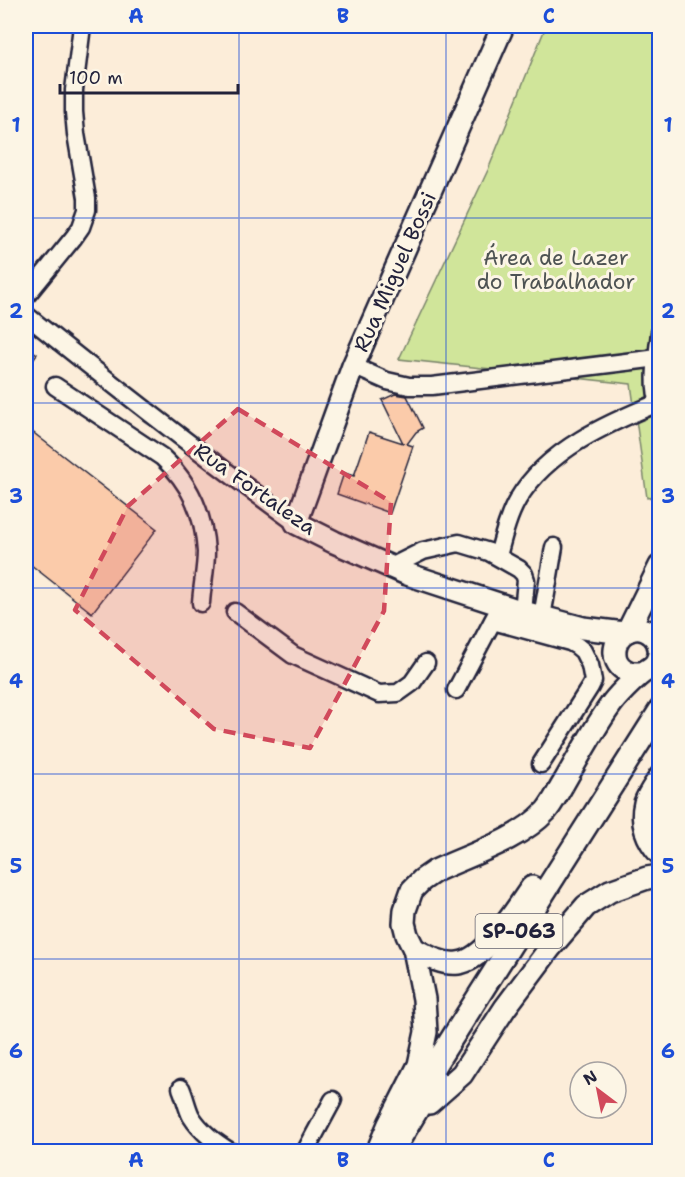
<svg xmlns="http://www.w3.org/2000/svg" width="685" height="1177" font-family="'Shantell Sans',sans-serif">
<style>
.green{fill:#d0e59a;stroke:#79846a;stroke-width:1.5}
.building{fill:#fbcbaa;stroke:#22223b;stroke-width:1.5}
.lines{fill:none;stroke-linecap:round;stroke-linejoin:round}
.minor-casing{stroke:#22223b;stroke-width:21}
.major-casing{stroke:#22223b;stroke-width:26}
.path{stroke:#22223b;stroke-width:2;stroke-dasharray:1.5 4.5;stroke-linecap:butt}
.minor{stroke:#fcf5e5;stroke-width:16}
.major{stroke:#fcf5e5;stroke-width:21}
.marked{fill:#d1495b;fill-opacity:0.2;stroke:#d1495b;stroke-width:4.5;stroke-dasharray:12 8;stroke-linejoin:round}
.grid{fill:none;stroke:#1d4ed8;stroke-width:1.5;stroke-opacity:0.55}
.labels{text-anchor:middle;stroke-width:6;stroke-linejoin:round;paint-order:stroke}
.shield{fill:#fcf5e5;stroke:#63616e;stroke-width:1.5}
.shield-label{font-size:20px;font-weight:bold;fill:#22223b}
.park-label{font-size:21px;fill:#4e5353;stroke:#fcf5e5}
.street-label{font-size:21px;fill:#22223b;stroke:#fcf5e5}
.neatline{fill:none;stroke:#1d4ed8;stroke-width:2}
.grid-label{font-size:20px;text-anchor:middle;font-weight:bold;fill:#1d4ed8}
</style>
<rect width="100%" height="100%" fill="#fcedd9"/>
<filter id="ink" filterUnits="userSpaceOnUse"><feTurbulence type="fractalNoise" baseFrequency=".0167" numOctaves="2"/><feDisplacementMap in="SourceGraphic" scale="12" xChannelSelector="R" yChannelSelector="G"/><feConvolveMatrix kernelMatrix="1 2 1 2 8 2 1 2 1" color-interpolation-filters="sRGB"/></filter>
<g filter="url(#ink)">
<!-- green -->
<path class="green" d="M 546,26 L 640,26 L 653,27 L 654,26 L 659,26 L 659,496 L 647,498 L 631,384 L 399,359 L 488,170 Z"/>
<!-- building -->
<g class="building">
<path d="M 26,346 L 37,354 L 26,369 Z"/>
<path d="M 395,394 L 407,396 L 423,428 L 416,432 L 407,444 L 413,446 L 390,513 L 337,494 L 344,473 L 354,476 L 369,432 L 403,443 L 382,400 Z"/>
<path d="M 26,427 L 157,529 L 92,613 L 26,561 Z"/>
</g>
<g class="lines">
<!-- minor casing -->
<g class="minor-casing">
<g id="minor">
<path d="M 26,296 L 74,237 L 81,227 L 87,210 L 87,198 L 76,134 L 74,112 L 74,90 L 82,26"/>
<path d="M 26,315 C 114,386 204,456 296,523"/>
<path d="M 660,332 C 658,353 651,385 660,405"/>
<path d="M 353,366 L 387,381 L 409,386 L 432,386 L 658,358"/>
<path d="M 55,386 L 162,457 C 190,483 204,513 206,552 C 206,568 202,586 201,603"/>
<path d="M 498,556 C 503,537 508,516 518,499 C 547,450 608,423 658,403"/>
<path d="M 391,567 L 423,551 L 459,543 L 489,552 L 519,569 L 524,574 L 526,580 L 523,612"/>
<path d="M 235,612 L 293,655 L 379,694 L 398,693 L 412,683 L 426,663"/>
<path d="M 542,617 L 554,547"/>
<path d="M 493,621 L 570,642 L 577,646 L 583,651 L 590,665 L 593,681 L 590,687 L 541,764"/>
<path d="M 456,690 L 498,611"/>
<path d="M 181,1088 C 185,1097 187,1108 191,1116 C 201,1132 215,1142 231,1152"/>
<path d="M 305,1152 L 333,1100"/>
</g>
</g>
<!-- major casing -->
<g class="major-casing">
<g id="major">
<path d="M 503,26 L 353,366 L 296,523 L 334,542 L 407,574 L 523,612 L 583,628 L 624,633"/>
<path d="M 628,631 L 660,566"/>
<path d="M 660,777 C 655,785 648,794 645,803 C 640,822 647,840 660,854"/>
<path d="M 414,949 C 427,956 442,965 458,963 C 486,960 516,909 532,887"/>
<path d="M 419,1090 L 660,710"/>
<path d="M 429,1103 L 462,1074 L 505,1008 L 550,948 L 586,906 L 610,891 L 647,878 L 660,876"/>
<path d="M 377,1152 L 389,1124 L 419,1065 L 426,1032 L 424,999 L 414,949 L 407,935 L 404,923 L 405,910 L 412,890 L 422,880 L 435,871 C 471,854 519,840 546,811 C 553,803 558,792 563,784 C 578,758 593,730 610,706 C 616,697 634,679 642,673 C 649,669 655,667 658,658 C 664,641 647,624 630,630 C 613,636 609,661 625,670 C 630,674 636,673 642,673"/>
<path d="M 392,1152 L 435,1080"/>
</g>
</g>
<!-- path -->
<path class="path" d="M 358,1152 L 361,1146"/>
<!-- minor -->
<use href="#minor" class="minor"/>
<!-- major -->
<use href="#major" class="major"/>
</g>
</g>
<!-- marked area -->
<path class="marked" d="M 238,409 L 391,502 L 384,611 L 310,748 L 214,729 L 75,610 L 128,506 Z"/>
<!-- grid -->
<path class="grid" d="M 239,26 L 239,1152M 446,26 L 446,1152M 26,218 L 660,218M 26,403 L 660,403M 26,588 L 660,588M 26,774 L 660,774M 26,959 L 660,959"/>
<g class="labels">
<!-- shield labels -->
<rect class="shield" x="475.5" y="914" width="87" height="34" rx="4.5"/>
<g class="shield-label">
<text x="519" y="938">SP-063</text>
</g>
<!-- park labels -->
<g class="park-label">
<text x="556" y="265">Área de Lazer<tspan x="556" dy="24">do Trabalhador</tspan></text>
</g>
<!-- street labels -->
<g class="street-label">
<text transform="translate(395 272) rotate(-66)" y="7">Rua Miguel Bossi</text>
<text transform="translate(255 489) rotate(35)" y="7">Rua Fortaleza</text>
</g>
</g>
<!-- margin -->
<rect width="685" height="1177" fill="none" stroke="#fcf5e5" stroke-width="66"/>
<!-- north arrow -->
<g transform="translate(598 1090) rotate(328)"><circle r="28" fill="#fcf5e5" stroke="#a5a1a1" stroke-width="1.5"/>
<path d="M0-4.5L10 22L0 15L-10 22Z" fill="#d1495b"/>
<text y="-9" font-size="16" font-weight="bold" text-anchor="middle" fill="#22223b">N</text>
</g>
<!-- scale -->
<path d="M60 84v9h178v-9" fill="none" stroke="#22223b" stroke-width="3"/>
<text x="69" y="84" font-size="18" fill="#22223b" stroke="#fcf5e5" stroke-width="4.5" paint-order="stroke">100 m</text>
<rect x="33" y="33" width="619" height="1111" class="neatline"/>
<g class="grid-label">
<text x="136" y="23">A</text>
<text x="343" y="23">B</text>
<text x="549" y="23">C</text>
<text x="16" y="132">1</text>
<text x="668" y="132">1</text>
<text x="16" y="318">2</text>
<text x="668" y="318">2</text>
<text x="16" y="503">3</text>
<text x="668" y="503">3</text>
<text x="16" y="688">4</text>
<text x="668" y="688">4</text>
<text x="16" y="873">5</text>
<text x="668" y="873">5</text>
<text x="16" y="1058">6</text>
<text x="668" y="1058">6</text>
<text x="136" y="1167">A</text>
<text x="343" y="1167">B</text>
<text x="549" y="1167">C</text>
</g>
</svg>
